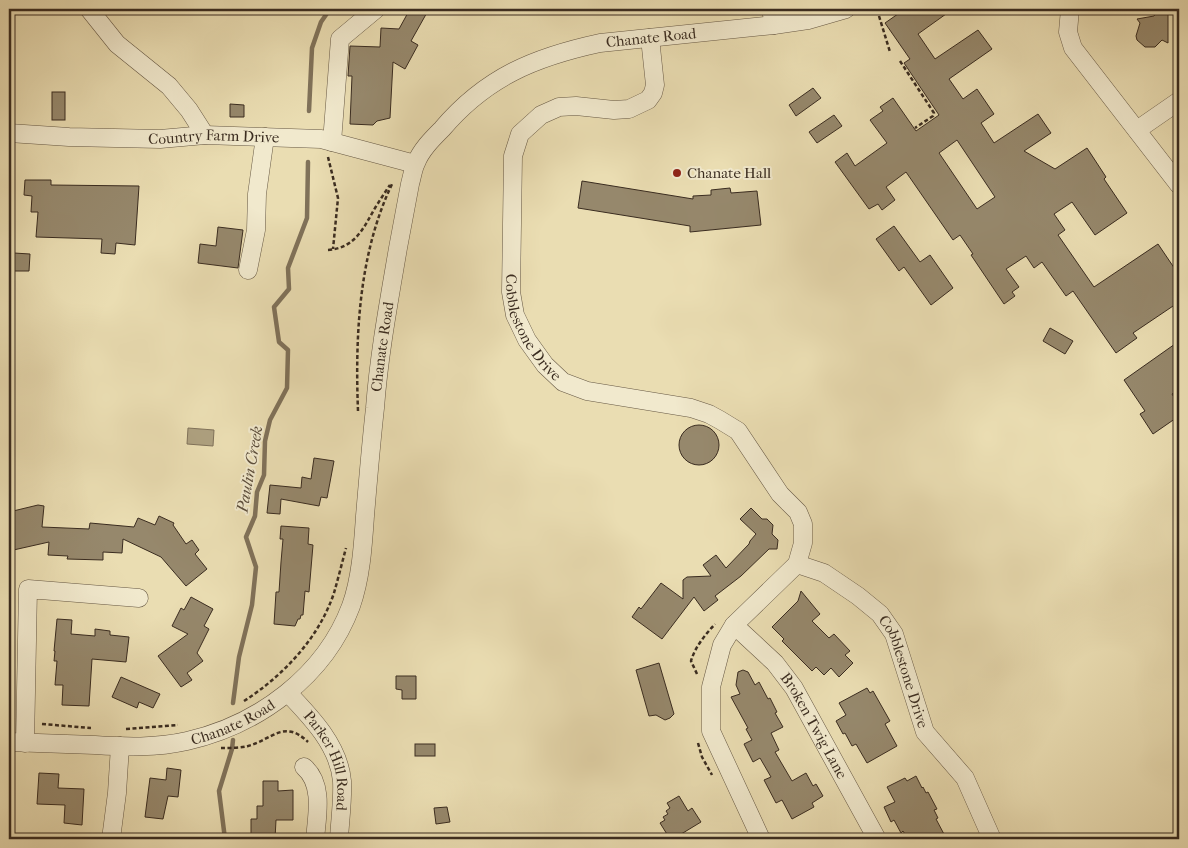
<svg xmlns="http://www.w3.org/2000/svg" width="1188" height="848" font-family="'IM FELL French Canon',serif">
<style>
.water{fill:#aea180;stroke:#80725a}
.lines{fill:none;stroke-linecap:round;stroke-linejoin:round}
.stream{stroke:#80725a;stroke-width:4.5}
.building{fill:#96886c;stroke:#3a2c20;fill-rule:evenodd}
.minor-casing{stroke:#665844;stroke-width:19}
.path{stroke:#3a2c20;stroke-width:2.5;stroke-dasharray:4 2.5;stroke-linecap:butt}
.minor{stroke:#f1e9cd;stroke-width:18}
.poi-dot{fill:#8f2418;stroke:#f1e9cd;stroke-width:2}
.labels{text-anchor:middle;stroke-width:4;stroke-linejoin:round;paint-order:stroke}
.street-label{font-size:15px;fill:#3a2c20;stroke:#f1e9cd}
.poi-label{font-size:15px;fill:#3a2c20;stroke:#f1e9cd;text-anchor:start}
.water-label{font-size:16px;font-style:italic;fill:#5d4f3d;stroke:#f1e9cd}
</style>
<rect width="100%" height="100%" fill="#eaddb2"/>
<filter id="stains"><feTurbulence type="fractalNoise" baseFrequency=".004" numOctaves="4"/><feColorMatrix values="0 0 0 0 .2 0 0 0 0 .09 0 0 0 0 .02 0 0 0 .5 -.17"/></filter>
<radialGradient id="worn" r=".72"><stop offset=".6" stop-color="#630" stop-opacity="0"/><stop offset="1" stop-color="#630" stop-opacity=".3"/></radialGradient>
<!-- water -->
<path class="water" d="M 188,428 L 214,430 L 213,446 L 187,444 Z"/>
<g class="lines">
<!-- stream -->
<g class="stream">
<path d="M 309,111 L 312,48 L 321,22 L 330,9"/>
<path d="M 233,703 L 239,657 L 252,605 L 256,567 L 246,537 L 255,516 L 257,492 L 264,475 L 265,441 L 270,420 L 287,388 L 288,350 L 279,342 L 274,307 L 289,289 L 288,268 L 307,218 L 308,162"/>
<path d="M 225,839 L 219,791 L 232,749 L 233,740"/>
</g>
</g>
<!-- building -->
<g class="building">
<path d="M 410,9 L 429,9 L 411,41 L 418,45 L 405,69 L 393,62 L 390,118 L 377,121 L 373,125 L 350,124 L 352,76 L 348,76 L 350,46 L 380,47 L 381,28 L 399,29 Z"/>
<path d="M 905,9 L 953,9 L 918,34 L 935,59 L 978,30 L 992,49 L 949,79 L 963,99 L 977,89 L 994,114 L 981,123 L 994,143 L 1038,114 L 1051,133 L 1024,151 L 1055,169 L 1087,148 L 1106,177 L 1104,179 L 1127,213 L 1095,235 L 1072,202 L 1054,214 L 1065,230 L 1058,235 L 1094,287 L 1158,244 L 1179,275 L 1179,302 L 1133,333 L 1137,338 L 1116,353 L 1073,291 L 1066,296 L 1042,262 L 1034,268 L 1026,256 L 1006,269 L 1019,287 L 1012,292 L 1015,296 L 1004,304 L 971,255 L 973,254 L 960,235 L 953,240 L 906,172 L 886,187 L 895,200 L 882,210 L 878,204 L 869,209 L 835,162 L 847,153 L 855,166 L 887,143 L 870,120 L 883,111 L 880,107 L 893,98 L 916,131 L 939,115 L 904,63 L 910,59 L 885,23 ZM 957,140 L 995,197 L 977,209 L 939,153 Z"/>
<path d="M 1159,9 L 1168,9 L 1168,43 L 1162,40 L 1155,47 L 1145,47 L 1137,40 L 1136,36 L 1140,23 L 1137,19 L 1154,16 Z"/>
<path d="M 813,88 L 821,98 L 796,116 L 789,105 Z"/>
<rect x="52" y="92" width="13" height="28"/>
<path d="M 230,104 L 244,105 L 244,117 L 230,117 Z"/>
<path d="M 834,115 L 842,126 L 817,143 L 809,132 Z"/>
<path d="M 25,180 L 51,180 L 51,185 L 139,186 L 135,245 L 116,243 L 115,254 L 101,253 L 102,239 L 36,237 L 38,212 L 31,212 L 32,196 L 24,195 Z"/>
<path d="M 582,181 L 693,199 L 693,196 L 711,195 L 711,190 L 730,188 L 731,193 L 757,191 L 761,225 L 690,232 L 690,226 L 578,208 Z"/>
<path d="M 894,226 L 920,262 L 930,255 L 953,288 L 931,305 L 904,267 L 899,271 L 876,239 Z"/>
<path d="M 218,227 L 243,230 L 238,268 L 198,263 L 200,244 L 216,246 Z"/>
<path d="M 14,253 L 30,254 L 29,271 L 14,271 Z"/>
<path d="M 1050,328 L 1073,341 L 1065,354 L 1043,341 Z"/>
<path d="M 1175,344 L 1179,351 L 1179,389 L 1172,394 L 1179,405 L 1179,416 L 1153,434 L 1140,414 L 1145,411 L 1124,380 Z"/>
<circle cx="699" cy="445" r="20"/>
<path d="M 314,458 L 334,461 L 327,498 L 321,497 L 319,506 L 281,499 L 280,514 L 267,513 L 270,485 L 301,488 L 302,477 L 311,479 Z"/>
<path d="M 38,505 L 44,506 L 42,527 L 89,529 L 90,523 L 134,527 L 138,518 L 155,525 L 159,516 L 174,523 L 173,525 L 186,544 L 192,540 L 199,550 L 195,554 L 207,569 L 186,586 L 161,557 L 123,539 L 122,553 L 103,552 L 103,560 L 67,559 L 68,556 L 48,555 L 49,542 L 9,551 L 9,512 Z"/>
<path d="M 751,508 L 762,519 L 767,519 L 773,525 L 772,534 L 778,540 L 777,549 L 769,549 L 741,576 L 715,596 L 718,600 L 704,611 L 694,597 L 662,639 L 632,617 L 639,607 L 641,609 L 661,583 L 683,599 L 683,580 L 687,577 L 711,576 L 703,565 L 716,555 L 726,568 L 749,544 L 750,541 L 756,534 L 740,519 Z"/>
<path d="M 281,526 L 309,528 L 308,544 L 313,545 L 309,592 L 305,591 L 303,615 L 301,615 L 300,619 L 298,619 L 295,626 L 274,624 L 276,592 L 279,592 L 281,562 L 283,539 L 280,539 Z"/>
<path d="M 801,591 L 820,614 L 812,621 L 829,638 L 834,634 L 850,651 L 845,655 L 853,663 L 839,677 L 831,668 L 824,675 L 816,667 L 812,671 L 782,641 L 784,639 L 772,627 L 798,601 Z"/>
<path d="M 191,597 L 213,609 L 204,626 L 209,629 L 197,653 L 203,661 L 187,673 L 192,680 L 181,687 L 158,656 L 188,634 L 172,626 L 181,608 L 184,610 Z"/>
<path d="M 57,619 L 72,620 L 71,634 L 95,636 L 95,629 L 110,631 L 110,635 L 129,637 L 126,662 L 92,659 L 89,706 L 62,705 L 63,685 L 55,685 L 57,661 L 54,661 L 55,651 L 54,651 Z"/>
<path d="M 659,663 L 674,714 L 670,718 L 665,720 L 656,715 L 649,716 L 636,670 Z"/>
<path d="M 743,670 L 748,672 L 755,685 L 759,682 L 768,699 L 770,698 L 777,712 L 775,713 L 783,727 L 771,733 L 779,750 L 775,752 L 792,781 L 806,773 L 813,786 L 816,784 L 823,796 L 812,803 L 814,807 L 792,819 L 782,800 L 776,803 L 764,780 L 771,777 L 760,758 L 753,762 L 744,744 L 752,740 L 746,729 L 748,728 L 731,697 L 740,694 L 736,685 L 738,672 Z"/>
<path d="M 396,676 L 416,676 L 416,699 L 402,699 L 402,690 L 396,689 Z"/>
<path d="M 121,677 L 160,694 L 153,708 L 139,702 L 137,708 L 112,697 Z"/>
<path d="M 867,688 L 870,693 L 873,691 L 890,721 L 885,724 L 897,746 L 867,763 L 856,744 L 852,746 L 845,733 L 843,734 L 836,721 L 846,715 L 839,703 Z"/>
<rect x="415" y="744" width="20" height="12"/>
<path d="M 167,768 L 181,770 L 178,797 L 168,796 L 163,819 L 145,817 L 150,778 L 166,780 Z"/>
<path d="M 39,773 L 59,774 L 58,788 L 84,789 L 82,825 L 64,823 L 65,805 L 37,804 Z"/>
<path d="M 916,776 L 922,788 L 923,787 L 926,793 L 928,792 L 937,809 L 934,810 L 938,818 L 936,819 L 945,836 L 939,839 L 908,839 L 903,831 L 901,833 L 894,820 L 891,822 L 884,807 L 895,802 L 887,787 L 905,778 L 907,781 Z"/>
<path d="M 263,781 L 278,781 L 278,791 L 293,790 L 293,820 L 276,820 L 275,839 L 251,839 L 251,819 L 257,819 L 257,806 L 263,806 Z"/>
<path d="M 679,796 L 688,811 L 692,808 L 701,822 L 673,839 L 670,839 L 660,823 L 665,820 L 663,817 L 668,814 L 666,811 L 670,808 L 667,803 Z"/>
<path d="M 447,807 L 450,822 L 436,824 L 434,808 Z"/>
</g>
<g class="lines">
<!-- minor casing -->
<g class="minor-casing">
<g id="minor">
<path d="M 89,9 L 117,44 L 169,86 L 189,110 L 205,135"/>
<path d="M 771,9 L 774,25"/>
<path d="M 1070,9 L 1068,32 L 1073,48 L 1179,185"/>
<path id="s1" d="M 650,38 L 655,85 L 653,93 L 648,100 L 629,109 L 614,110 L 576,106 L 559,107 L 541,115 L 520,134 L 513,156 L 511,292 L 515,315 L 527,340 L 545,365 L 563,382 L 587,391 L 691,408 L 709,414 L 720,420 L 738,431 L 780,494 L 798,512 L 803,524 L 803,543 L 797,564 L 734,625 L 722,645 L 711,687 L 711,731 L 761,839"/>
<path d="M 1137,130 L 1179,101"/>
<path id="s2" d="M 9,133 L 69,137 L 160,139 L 205,135 L 321,139 L 415,164"/>
<path d="M 332,142 L 340,39 L 376,9"/>
<path d="M 248,270 L 256,230 L 257,194 L 265,137"/>
<path id="s3" d="M 797,564 L 824,573 L 858,596 L 880,614 L 894,634 L 925,732 L 965,778 L 992,839"/>
<path id="s4" d="M 734,625 L 775,663 L 794,688 L 877,839"/>
<path id="s5" d="M 288,693 C 311,717 339,746 342,781 C 343,800 340,820 339,839"/>
<path id="s6" d="M 9,742 C 38,743 66,744 95,745 C 126,747 156,748 187,741 C 258,725 325,676 351,606 C 361,578 363,545 365,516 C 368,480 371,444 375,408 C 379,354 389,301 398,248 C 402,226 406,205 410,184 C 412,177 413,169 416,163 C 421,150 432,139 442,129 C 486,77 535,57 600,43 L 774,25 L 808,20 L 846,9"/>
<path d="M 25,743 L 28,589 L 139,598"/>
<path d="M 304,767 C 324,784 317,816 315,839"/>
<path d="M 111,839 L 117,793 L 120,746"/>
</g>
</g>
<!-- path -->
<g class="path">
<path d="M 879,16 L 890,52"/>
<path d="M 900,61 L 934,113 L 933,116 L 915,128"/>
<path d="M 328,157 L 338,198 L 333,249"/>
<path d="M 328,250 C 355,248 363,229 375,208 C 380,200 385,192 390,185"/>
<path d="M 358,411 C 355,334 359,252 393,182"/>
<path d="M 697,674 L 691,661 C 695,647 705,635 715,624"/>
<path d="M 244,701 C 283,676 319,638 334,593 C 338,579 342,563 346,548"/>
<path d="M 42,724 L 91,728"/>
<path d="M 126,729 L 178,725"/>
<path d="M 698,743 L 702,757 L 712,775"/>
<path d="M 221,748 C 230,748 240,748 248,746 C 273,739 284,719 308,742"/>
</g>
<!-- minor -->
<use href="#minor" class="minor"/>
</g>
<!-- markers -->
<circle class="poi-dot" cx="677" cy="173" r="5"/>
<g class="labels">
<!-- street labels -->
<g class="street-label">
<text dy="5" stroke="none"><textPath href="#s6" startOffset="1126">Chanate Road</textPath></text>
<text dy="5" stroke="none"><textPath href="#s2" startOffset="205">Country Farm Drive</textPath></text>
<text dy="5" stroke="none"><textPath href="#s1" startOffset="404">Cobblestone Drive</textPath></text>
<text dy="5" stroke="none"><textPath href="#s6" startOffset="661">Chanate Road</textPath></text>
<text dy="5" stroke="none"><textPath href="#s3" startOffset="161">Cobblestone Drive</textPath></text>
<text dy="5" stroke="none"><textPath href="#s6" startOffset="228">Chanate Road</textPath></text>
<text dy="5" stroke="none"><textPath href="#s4" startOffset="130">Broken Twig Lane</textPath></text>
<text dy="5" stroke="none"><textPath href="#s5" startOffset="81">Parker Hill Road</textPath></text>
</g>
<!-- poi labels -->
<g class="poi-label">
<text x="687" y="178">Chanate Hall</text>
</g>
<!-- water labels -->
<g class="water-label">
<text transform="translate(249 469) rotate(-80)" y="6">Paulin Creek</text>
</g>
</g>
<!-- margin -->
<rect width="1188" height="848" fill="none" stroke="#eaddb2" stroke-width="30"/>
<rect x="10" y="10" width="1168" height="828" fill="none" stroke="#3a2c20" stroke-width="2.5"/>
<rect x="15" y="15" width="1158" height="818" fill="none" stroke="#3a2c20"/>
<rect width="100%" height="100%" filter="url(#stains)"/>
<rect width="100%" height="100%" fill="url(#worn)"/>
</svg>
